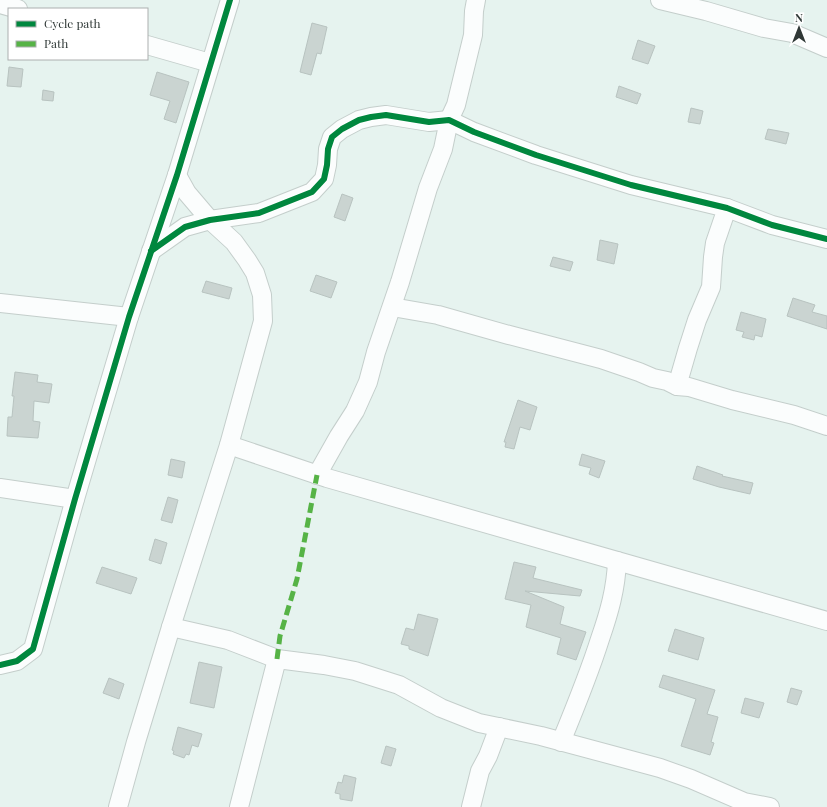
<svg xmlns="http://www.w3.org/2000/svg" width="827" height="807" font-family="'Playfair Display',serif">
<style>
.building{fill:#cad4d1;stroke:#b8c3c0}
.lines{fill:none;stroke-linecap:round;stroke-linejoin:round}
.minor-casing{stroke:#c4cecb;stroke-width:20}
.minor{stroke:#fbfdfd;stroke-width:18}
.quiet{stroke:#56b346;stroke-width:5;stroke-dasharray:10 5;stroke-linecap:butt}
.cycleway-casing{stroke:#fff;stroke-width:8}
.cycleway{stroke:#00873e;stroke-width:6}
</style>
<rect width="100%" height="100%" fill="#e6f3ef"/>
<!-- building -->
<g class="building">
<path d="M 312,23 L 327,27 L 321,54 L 317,53 L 311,75 L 300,72 Z"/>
<path d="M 638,40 L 655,46 L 648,64 L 632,59 Z"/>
<path d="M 9,67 L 23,69 L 21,87 L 7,86 Z"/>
<path d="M 157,72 L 189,82 L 176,123 L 164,119 L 170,101 L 150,95 Z"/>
<path d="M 619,86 L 641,94 L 637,104 L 616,97 Z"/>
<path d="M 43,90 L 54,92 L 53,101 L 42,100 Z"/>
<path d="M 691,108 L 703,111 L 700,124 L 688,122 Z"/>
<path d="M 768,129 L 789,133 L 786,144 L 765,139 Z"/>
<path d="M 342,194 L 353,198 L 345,221 L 334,217 Z"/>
<path d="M 600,240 L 618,244 L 614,264 L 597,260 Z"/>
<path d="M 553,257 L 573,262 L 570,271 L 550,266 Z"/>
<path d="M 316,275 L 337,282 L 331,298 L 310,291 Z"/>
<path d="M 206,281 L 232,288 L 229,299 L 202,292 Z"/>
<path d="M 793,298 L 815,305 L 812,312 L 827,316 L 827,329 L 787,316 Z"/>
<path d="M 741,312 L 766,319 L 762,337 L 755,335 L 754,340 L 742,337 L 744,332 L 736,330 Z"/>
<path d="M 15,372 L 38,375 L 37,382 L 52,384 L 49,403 L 34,401 L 33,421 L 40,422 L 38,438 L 7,436 L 8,417 L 12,417 L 14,396 L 12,396 Z"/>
<path d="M 518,400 L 537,407 L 530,430 L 520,427 L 514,449 L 505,447 L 506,442 L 504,442 Z"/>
<path d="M 582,454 L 605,461 L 599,478 L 589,474 L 591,468 L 579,465 Z"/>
<path d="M 171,459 L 185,462 L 182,478 L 168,475 Z"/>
<path d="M 697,466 L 723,475 L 722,476 L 753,483 L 750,494 L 719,487 L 693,479 Z"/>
<path d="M 168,497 L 178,500 L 172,523 L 161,520 Z"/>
<path d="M 155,539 L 167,543 L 161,564 L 149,560 Z"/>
<path d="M 514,562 L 536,567 L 533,578 L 582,590 L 580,596 L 525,591 L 564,607 L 560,624 L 586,632 L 576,660 L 557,654 L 561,638 L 526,627 L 531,605 L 505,599 Z"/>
<path d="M 102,567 L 137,578 L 131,594 L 96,583 Z"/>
<path d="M 418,614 L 438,619 L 428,656 L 409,649 L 409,646 L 401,644 L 406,628 L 414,630 Z"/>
<path d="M 675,629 L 704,638 L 698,660 L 668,651 Z"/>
<path d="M 199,662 L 222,667 L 214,708 L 190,703 Z"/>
<path d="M 663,675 L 715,690 L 707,714 L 718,717 L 711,742 L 714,743 L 710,755 L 681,746 L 696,699 L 659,687 Z"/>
<path d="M 109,678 L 124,684 L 119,699 L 103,693 Z"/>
<path d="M 791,688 L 802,691 L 797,705 L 787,702 Z"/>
<path d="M 745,698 L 764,703 L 759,718 L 741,713 Z"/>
<path d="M 178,727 L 202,734 L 198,747 L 192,745 L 189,755 L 186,754 L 184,758 L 173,754 L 174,751 L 172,750 Z"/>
<path d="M 386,746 L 396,749 L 391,766 L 381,763 Z"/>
<path d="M 344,775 L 356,778 L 352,801 L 340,799 L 340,794 L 335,793 L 338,782 L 342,783 Z"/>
</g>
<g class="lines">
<!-- minor casing -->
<g class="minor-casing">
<g id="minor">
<path d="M 660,0 L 706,11 L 764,28 L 792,33 L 827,48"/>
<path d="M 0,4 L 18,9"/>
<path d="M 147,45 L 210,63"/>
<path d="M 151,251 L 185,227 L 210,220 L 259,213 L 312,192 L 324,179 L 327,165 L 328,149 L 332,137 L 342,129 L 359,120 L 371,117 L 386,115 L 429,122 L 449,120 L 474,132 L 536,155 L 631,185 L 727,208 L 772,225 L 827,239"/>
<path d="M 0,303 L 129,317"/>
<path d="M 392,307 L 438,315 L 509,335 L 601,359 L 639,372 L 653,378 L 667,381 L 677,386 L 689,387 L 732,400 L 794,415 L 827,426"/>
<path d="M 677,386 L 688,348 L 697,320 L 711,287 L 713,257 L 715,243 L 727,208"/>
<path d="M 229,445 L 327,478 L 827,621"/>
<path d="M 317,475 L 339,436 L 355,411 L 368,382 L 376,352 L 400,282 L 428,188 L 443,149 L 449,120 L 456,105 L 473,35 L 474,11 L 476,0"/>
<path d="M 0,488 L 75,499"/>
<path d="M 171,627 L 228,640 L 277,659 L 324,665 L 355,671 L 399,685 L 441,708 L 479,723 L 541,736 L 660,768 L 691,779 L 744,802 L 770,807"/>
<path d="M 0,665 L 17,661 L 33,649 L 75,499 L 129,317 L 177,175 L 230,0"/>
<path d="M 561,742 C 575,708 589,674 600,639 C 609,613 616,589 617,561"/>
<path d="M 118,807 L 136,742 L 171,627 L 229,445 L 263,321 L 262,295 L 255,273 L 247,260 L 234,242 L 210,220 L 187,193 L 177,175"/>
<path d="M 239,807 L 277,659"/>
<path d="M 471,807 L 480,771 L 488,756 L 499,727"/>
</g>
</g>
<!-- minor -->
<use href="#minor" class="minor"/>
<!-- quiet -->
<path class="quiet" d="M 277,659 L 280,636 L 297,579 L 317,475"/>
<!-- cycleway casing -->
<g class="cycleway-casing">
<g id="cycleway">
<path d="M 151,251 L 185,227 L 210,220 L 259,213 L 312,192 L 324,179 L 327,165 L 328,149 L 332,137 L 342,129 L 359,120 L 371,117 L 386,115 L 429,122 L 449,120 L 474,132 L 536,155 L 631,185 L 727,208 L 772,225 L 827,239"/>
<path d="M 0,665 L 17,661 L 33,649 L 75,499 L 129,317 L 177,175 L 230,0"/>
</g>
</g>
<!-- cycleway -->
<use href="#cycleway" class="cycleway"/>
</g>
<!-- legend -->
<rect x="8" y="8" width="140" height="52" fill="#ffffff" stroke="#acafaf"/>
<rect x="16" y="21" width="20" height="6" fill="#00873e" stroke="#acafaf"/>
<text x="44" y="28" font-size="12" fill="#2f3836">Cycle path</text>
<rect x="16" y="41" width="20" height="6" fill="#56b346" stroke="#acafaf"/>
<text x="44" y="48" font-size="12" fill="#2f3836">Path</text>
<!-- north arrow -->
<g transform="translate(799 28)" stroke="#ffffff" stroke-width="3" paint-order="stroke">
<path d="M0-3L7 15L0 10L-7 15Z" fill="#2f3836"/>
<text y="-6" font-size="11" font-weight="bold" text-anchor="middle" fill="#2f3836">N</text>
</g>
</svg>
